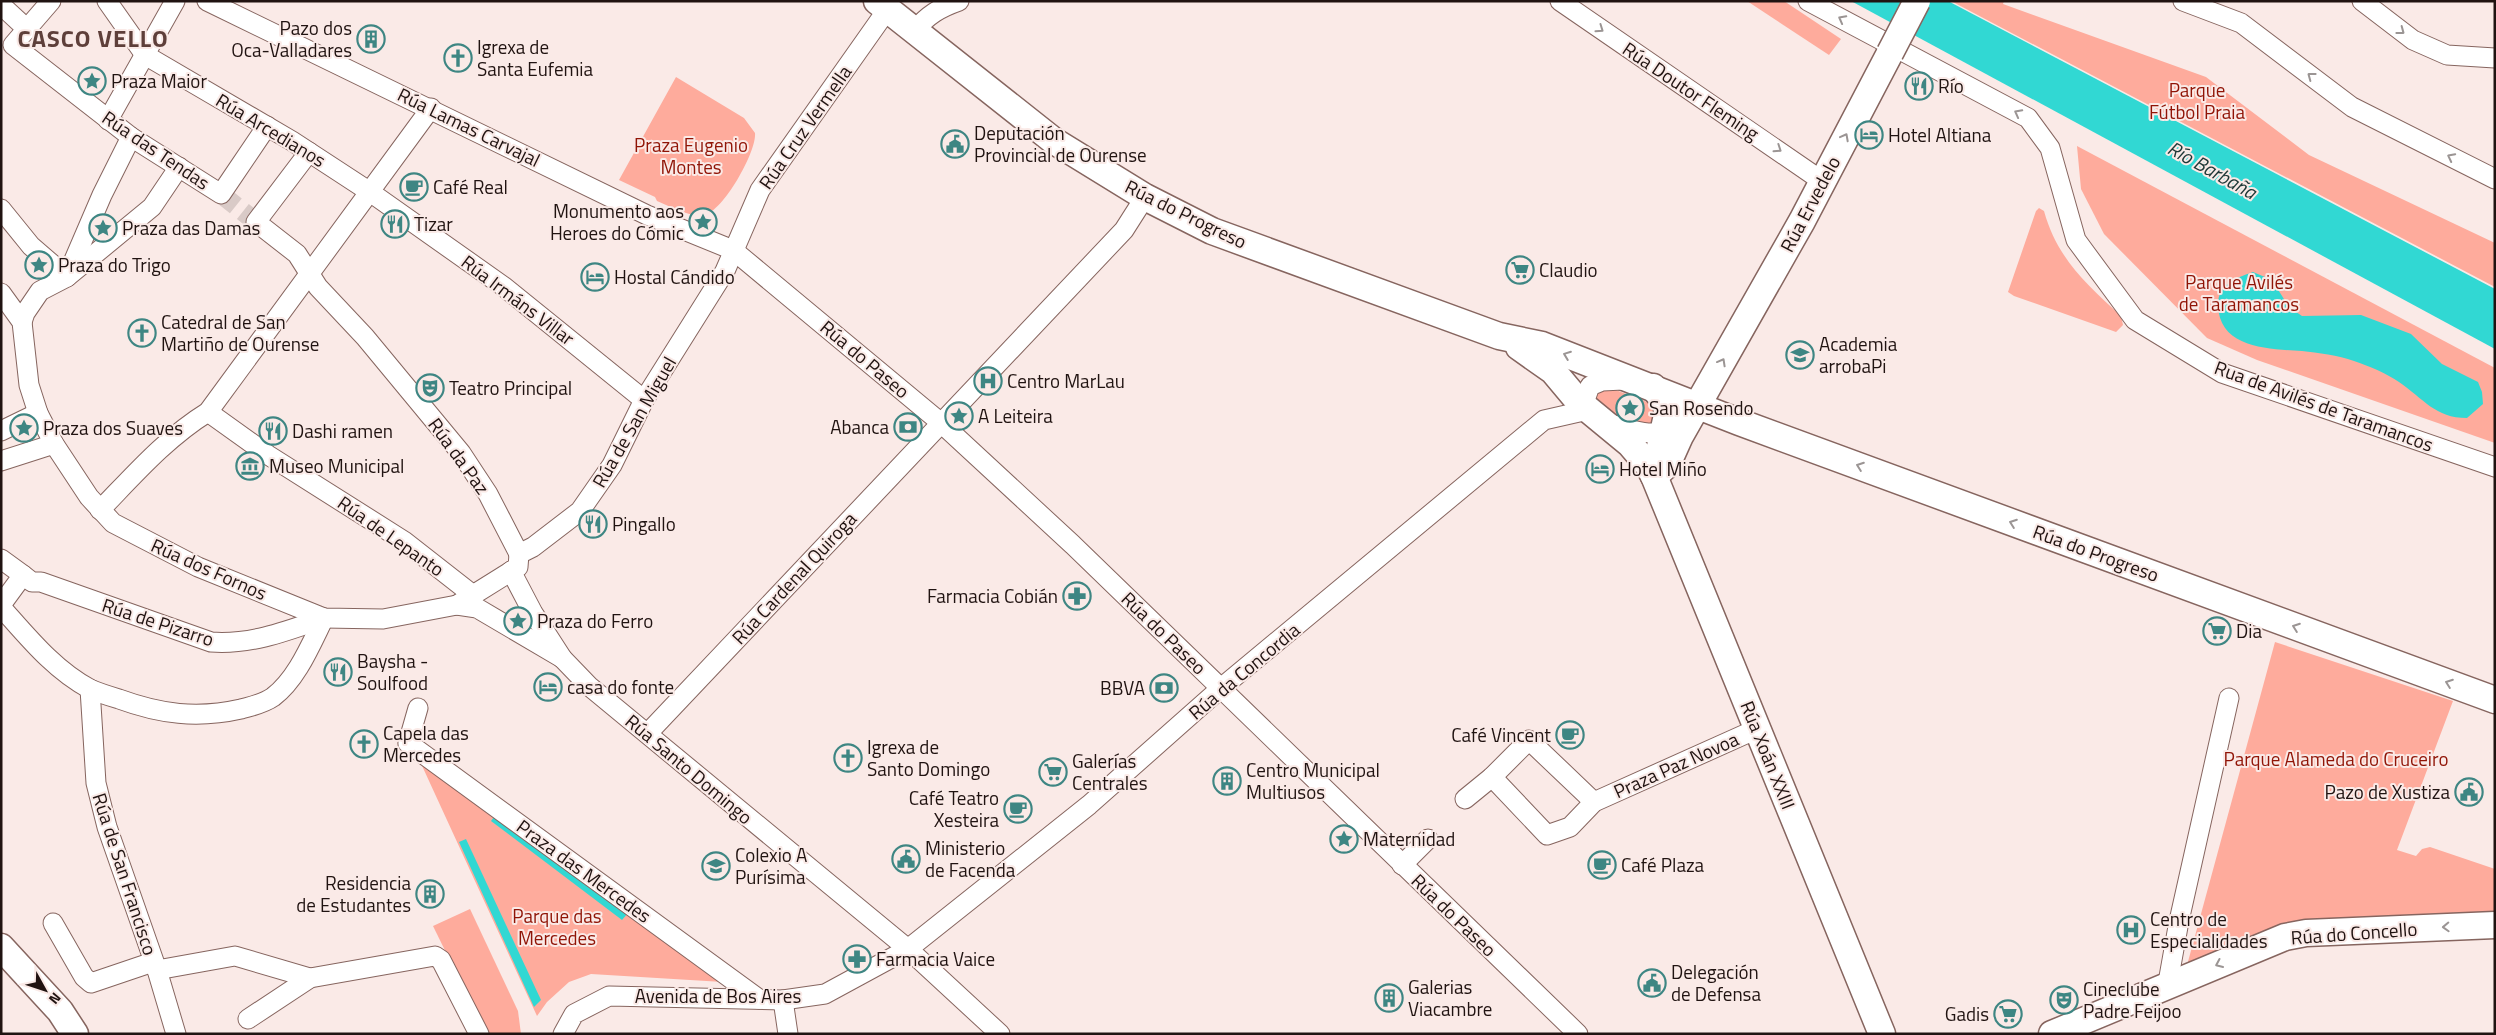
<svg xmlns="http://www.w3.org/2000/svg" width="2496" height="1035" font-family="'Titillium Web',sans-serif">
<style>
.green{fill:#feab9c}
.water{fill:#31d8d3}
.lines{fill:none;stroke-linecap:round;stroke-linejoin:round}
.street-tunnel{stroke:#d9cac7;stroke-width:19;stroke-dasharray:19 9;stroke-linecap:butt}
.street-casing{stroke:#86655f;stroke-width:21}
.secondary-casing{stroke:#86655f;stroke-width:29}
.street{stroke:#fff;stroke-width:19}
.secondary{stroke:#fff;stroke-width:26}
.secondary-bridge-casing{stroke:#86655f;stroke-width:29;stroke-linecap:butt}
.secondary-bridge{stroke:#fff;stroke-width:26}
.oneway{stroke:#9b9594}
.labels{text-anchor:middle;stroke-width:4;stroke-linejoin:round;paint-order:stroke}
.poi-label{font-size:19px;fill:#201311;stroke:#faeae7;text-anchor:start}
.park-label{font-size:19px;fill:#901406;stroke:#faeae7}
.street-label{font-size:19px;fill:#201311;stroke:#faeae7}
.water-label{font-size:20px;font-style:italic;fill:#1f3837;stroke:#faeae7}
.district-label{font-size:24px;font-weight:bold;letter-spacing:1px;fill:#5e3f3a;stroke:#faeae7}
</style>
<rect width="100%" height="100%" fill="#faeae7"/>
<!-- green -->
<g class="green">
<path d="M 1747,1 L 1784,1 L 1841,39 L 1829,55 Z"/>
<path d="M 1951,1 L 2004,1 L 2003,4 L 2206,77 L 2309,155 L 2495,243 L 2495,287 Z"/>
<path d="M 676,77 L 744,118 L 755,133 C 757,151 723,212 704,215 C 690,218 670,206 657,201 L 655,197 L 619,180 Z"/>
<path d="M 2077,146 L 2495,368 L 2495,443 L 2257,360 L 2207,338 L 2104,234 L 2081,189 Z"/>
<path d="M 2039,208 L 2044,211 C 2057,258 2086,284 2121,316 L 2123,325 L 2116,332 L 2014,296 L 2008,292 L 2036,211 Z"/>
<path d="M 1608,387 L 1647,402 L 1655,409 L 1652,422 C 1632,434 1611,413 1595,402 L 1595,394 Z"/>
<path d="M 2275,642 L 2453,701 L 2397,850 L 2416,856 L 2422,849 L 2430,847 L 2495,869 L 2495,918 L 2374,922 L 2186,969 Z"/>
<path d="M 418,757 L 723,982 L 591,974 L 569,982 L 547,1002 L 537,1016 Z"/>
<path d="M 470,909 L 518,1011 L 521,1034 L 486,1034 L 433,926 Z"/>
</g>
<!-- water -->
<g class="water">
<path d="M 1851,1 L 1948,1 L 2495,289 L 2495,349 Z"/>
<path d="M 2253,272 L 2272,280 L 2289,307 L 2302,316 L 2361,315 L 2411,334 L 2442,364 L 2478,382 L 2482,392 L 2483,404 L 2467,418 C 2435,418 2424,399 2399,382 C 2386,373 2369,366 2354,361 C 2338,355 2318,353 2302,351 C 2270,349 2219,349 2218,305 C 2218,284 2236,278 2253,272 Z"/>
<path d="M 496,814 L 628,913 L 622,920 L 491,821 Z"/>
<path d="M 466,839 L 541,1000 L 534,1007 L 459,842 Z"/>
</g>
<g class="lines">
<!-- street-tunnel -->
<path class="street-tunnel" d="M 221,194 L 256,222"/>
<!-- street casing -->
<g class="street-casing">
<g id="street">
<path d="M 51,1 L 13,45 L 131,137 L 221,194 L 267,126"/>
<path d="M 107,1 L 145,55 L 292,141 L 370,192 L 503,286 L 644,400"/>
<path d="M 207,1 L 647,215 L 733,250 L 940,422 L 1073,545 L 1578,1034"/>
<path d="M 1560,1 L 1822,181"/>
<path d="M 1808,1 L 2028,118 L 2050,148 L 2076,240 L 2135,320 L 2222,373 L 2495,467"/>
<path d="M 2183,1 L 2241,23 L 2352,107 L 2495,179"/>
<path d="M 2362,1 L 2413,40 L 2447,55 L 2495,58"/>
<path d="M 1,5 L 27,29"/>
<path d="M 914,31 C 928,15 939,8 959,1"/>
<path d="M 108,120 L 175,1"/>
<path d="M 309,152 L 256,222 L 297,254 L 318,287 L 365,337 L 461,453 L 488,494 L 519,554"/>
<path d="M 1,209 L 31,246 L 67,277"/>
<path d="M 68,274 L 102,195 L 131,137"/>
<path d="M 1,293 L 22,322 L 29,385 L 38,413 L 54,444 L 89,497 L 113,523 L 198,567 L 324,618 L 383,619 L 457,605"/>
<path d="M 22,322 L 25,313 L 40,291 L 67,277 L 152,207 L 179,167"/>
<path d="M 208,412 L 268,455 L 404,541 L 473,595"/>
<path d="M 1610,424 C 1630,430 1653,438 1673,429"/>
<path d="M 1,431 L 38,413"/>
<path d="M 1,461 L 54,444"/>
<path d="M 100,510 C 134,475 166,438 208,412 L 431,108"/>
<path d="M 1,559 L 23,575 L 1,605"/>
<path d="M 511,571 L 533,613 L 562,658 L 589,686 L 908,949 L 1000,1034"/>
<path d="M 23,575 L 32,582 L 41,582 L 211,642 C 251,645 287,631 324,618"/>
<path d="M 1,607 C 27,636 54,670 90,689 C 99,693 109,696 119,699 C 160,714 197,719 241,709 C 252,706 263,704 273,697 C 297,679 311,644 324,618"/>
<path d="M 562,658 L 477,608 L 457,605 L 518,567 L 519,554 L 533,547 L 580,511 L 612,465 L 644,400 L 725,271 L 760,190 L 887,10"/>
<path d="M 90,689 L 96,783 L 107,827 L 157,970 L 176,1034"/>
<path d="M 418,708 L 408,743 L 759,999"/>
<path d="M 648,733 L 1124,230 L 1145,197"/>
<path d="M 1492,777 L 1547,835 L 1570,827 L 1594,802 L 1759,728"/>
<path d="M 1465,799 L 1492,777 L 1529,740 L 1594,802"/>
<path d="M 1402,865 L 1428,839"/>
<path d="M 53,923 L 84,977 L 91,983 L 153,962"/>
<path d="M 157,970 L 235,956 L 310,978"/>
<path d="M 2167,988 L 2179,921 L 2229,698"/>
<path d="M 783,1000 L 788,1034"/>
<path d="M 248,1019 L 310,978 L 435,956 L 441,960 L 479,1034"/>
<path d="M 563,1034 L 574,1014 L 609,996 L 783,1000 L 825,994 L 908,949 L 1089,805 L 1221,688 L 1544,420 L 1588,410 L 1585,400 L 1590,386 L 1602,381 L 1623,380"/>
</g>
</g>
<!-- secondary casing -->
<g class="secondary-casing">
<g id="secondary">
<path d="M 877,1 L 1054,141 L 1145,197 L 1212,231 L 1499,336 L 1542,345 L 1739,422 L 2495,700"/>
<path d="M 1519,347 L 1553,371 L 1579,402 L 1630,444 L 1648,465 L 1654,476 L 1882,1034"/>
<path d="M 1653,387 L 1667,404 L 1667,415 L 1656,465"/>
<path d="M 1654,476 L 1667,465 L 1680,436 L 1802,221 L 1890,53"/>
<path d="M 1,947 L 60,1011 L 75,1034"/>
<path d="M 2052,1034 L 2285,937 L 2306,933 L 2495,925"/>
</g>
</g>
<!-- street -->
<use href="#street" class="street"/>
<!-- secondary -->
<use href="#secondary" class="secondary"/>
<!-- secondary-bridge casing -->
<g class="secondary-bridge-casing">
<path id="secondary-bridge" d="M 1890,53 L 1917,1"/>
</g>
<!-- secondary-bridge -->
<use href="#secondary-bridge" class="secondary-bridge"/>
</g>
<!-- one-way arrows -->
<defs><path id="oneway-chevron" d="M-2-3.5L2.5 0L-2 3.5" fill="none" stroke-width="1.6" stroke-linecap="round" stroke-linejoin="round" transform="scale(1.25)"/></defs>
<g class="oneway">
<use href="#oneway-chevron" transform="translate(1842 19) rotate(-152)"/>
<use href="#oneway-chevron" transform="translate(1600 29) rotate(35)"/>
<use href="#oneway-chevron" transform="translate(2401 31) rotate(37)"/>
<use href="#oneway-chevron" transform="translate(2311 76) rotate(-143)"/>
<use href="#oneway-chevron" transform="translate(2018 113) rotate(-152)"/>
<use href="#oneway-chevron" transform="translate(1845 137) rotate(-62)"/>
<use href="#oneway-chevron" transform="translate(1778 149) rotate(34)"/>
<use href="#oneway-chevron" transform="translate(2451 157) rotate(-153)"/>
<use href="#oneway-chevron" transform="translate(1567 355) rotate(-159)"/>
<use href="#oneway-chevron" transform="translate(1722 362) rotate(-61)"/>
<use href="#oneway-chevron" transform="translate(1860 466) rotate(-160)"/>
<use href="#oneway-chevron" transform="translate(2013 523) rotate(-160)"/>
<use href="#oneway-chevron" transform="translate(2296 627) rotate(-160)"/>
<use href="#oneway-chevron" transform="translate(2449 683) rotate(-160)"/>
<use href="#oneway-chevron" transform="translate(2446 927) rotate(178)"/>
<use href="#oneway-chevron" transform="translate(2219 964) rotate(156)"/>
</g>
<!-- icons -->
<defs>
<g id="building-ring" transform="scale(1.4375)"><circle r="9.5" fill="#faeae7" stroke="#3e8683" stroke-width="1.5"/><path d="M-4-6H4V6H1V3H-1V6H-4ZM-2.5-4.3h1.7v1.8h-1.7ZM.8-4.3h1.7v1.8H.8ZM-2.5-1h1.7V.8h-1.7ZM.8-1h1.7V.8H.8Z" fill="#3e8683"/></g>
<g id="church-ring" transform="scale(1.4375)"><circle r="9.5" fill="#faeae7" stroke="#3e8683" stroke-width="1.5"/><path d="M-1.2-6h2.4v3.5h3.3v2.4h-3.3V6h-2.4V-.1h-3.3v-2.4h3.3Z" fill="#3e8683"/></g>
<g id="sight-ring" transform="scale(1.4375)"><circle r="9.5" fill="#faeae7" stroke="#3e8683" stroke-width="1.5"/><path d="M0-6L1.8-2.2L6-1.7L2.9 1.2L3.7 5.4L0 3.3L-3.7 5.4L-2.9 1.2L-6-1.7L-1.8-2.2Z" fill="#3e8683"/></g>
<g id="restaurant-ring" transform="scale(1.4375)"><circle r="9.5" fill="#faeae7" stroke="#3e8683" stroke-width="1.5"/><path d="M-5-6h1v4h1v-4h1v4h1v-4h1v5L-1.5 .5V6h-2V.5L-5-1ZM5-6V6H3V1.5H1.5Q1.5-4 5-6Z" fill="#3e8683"/></g>
<g id="hotel-ring" transform="scale(1.4375)"><circle r="9.5" fill="#faeae7" stroke="#3e8683" stroke-width="1.5"/><path d="M-6-4.5h1.5V1H6V5H4.5V3h-9V5H-6ZM-4 0a1.8 1.8 0 1 1 3.6 0ZM.5 0V-2.5h3Q6-2.5 6 0Z" fill="#3e8683"/></g>
<g id="civic-ring" transform="scale(1.4375)"><circle r="9.5" fill="#faeae7" stroke="#3e8683" stroke-width="1.5"/><path d="M-.6-6.5H3V-4.5H.6V-3L4-1V1h2V6H-6V1h2V-1L-.6-3ZM-1.2 2.5V6h2.4V2.5Z" fill="#3e8683"/></g>
<g id="cafe-ring" transform="scale(1.4375)"><circle r="9.5" fill="#faeae7" stroke="#3e8683" stroke-width="1.5"/><path d="M-5.5-4.5H6V0H3Q3 3.5 0 3.5H-2.5Q-5.5 3.5-5.5 0ZM3-3.2v2h1.7v-2ZM-6 4.5H4V6H-6Z" fill="#3e8683"/></g>
<g id="supermarket-ring" transform="scale(1.4375)"><circle r="9.5" fill="#faeae7" stroke="#3e8683" stroke-width="1.5"/><path d="M-6-5.5h2.5l.6 2H6L4.5 2H-2.5L-4.4-4H-6ZM-1.5 3.2a1.3 1.3 0 1 0 .1 0ZM3 3.2a1.3 1.3 0 1 0 .1 0Z" fill="#3e8683"/></g>
<g id="school-ring" transform="scale(1.4375)"><circle r="9.5" fill="#faeae7" stroke="#3e8683" stroke-width="1.5"/><path d="M0-5L7-2L0 1L-7-2ZM-4 1L0 2.5L4 1V4Q0 6-4 4Z" fill="#3e8683"/></g>
<g id="hospital-ring" transform="scale(1.4375)"><circle r="9.5" fill="#faeae7" stroke="#3e8683" stroke-width="1.5"/><path d="M-5-5h3v3.5h4V-5h3V5h-3V1.5h-4V5h-3Z" fill="#3e8683"/></g>
<g id="theatre-ring" transform="scale(1.4375)"><circle r="9.5" fill="#faeae7" stroke="#3e8683" stroke-width="1.5"/><path d="M-5-5.5Q0-4 5-5.5V0Q5 5 0 6Q-5 5-5 0ZM-3.3-2.5H-1v1.5H-3.3ZM1-2.5H3.3v1.5H1ZM-2.8 1Q0 5.5 2.8 1Z" fill="#3e8683"/></g>
<g id="bank-ring" transform="scale(1.4375)"><circle r="9.5" fill="#faeae7" stroke="#3e8683" stroke-width="1.5"/><path d="M-6-4H6V4H-6ZM0-2.3a2.3 2.3 0 1 0 0 4.6a2.3 2.3 0 1 0 0-4.6Z" fill="#3e8683"/></g>
<g id="museum-ring" transform="scale(1.4375)"><circle r="9.5" fill="#faeae7" stroke="#3e8683" stroke-width="1.5"/><path d="M0-6L6-3V-2H-6V-3ZM-5-1h2V3h-2ZM-1-1h2V3h-2ZM3-1h2V3H3ZM-6 4H6V6H-6Z" fill="#3e8683"/></g>
<g id="pharmacy-ring" transform="scale(1.4375)"><circle r="9.5" fill="#faeae7" stroke="#3e8683" stroke-width="1.5"/><path d="M-2-6h4v4h4v4h-4v4h-4v-4h-4v-4h4Z" fill="#3e8683"/></g>
</defs>
<g fill-rule="evenodd">
<use href="#building-ring" x="371" y="39"/>
<use href="#church-ring" x="458" y="58"/>
<use href="#sight-ring" x="92" y="81"/>
<use href="#restaurant-ring" x="1919" y="86"/>
<use href="#hotel-ring" x="1869" y="135"/>
<use href="#civic-ring" x="955" y="144"/>
<use href="#cafe-ring" x="414" y="187"/>
<use href="#sight-ring" x="703" y="222"/>
<use href="#restaurant-ring" x="395" y="224"/>
<use href="#sight-ring" x="103" y="228"/>
<use href="#sight-ring" x="39" y="265"/>
<use href="#supermarket-ring" x="1520" y="270"/>
<use href="#hotel-ring" x="595" y="277"/>
<use href="#church-ring" x="142" y="333"/>
<use href="#school-ring" x="1800" y="355"/>
<use href="#hospital-ring" x="988" y="381"/>
<use href="#theatre-ring" x="430" y="388"/>
<use href="#sight-ring" x="1630" y="408"/>
<use href="#sight-ring" x="959" y="416"/>
<use href="#bank-ring" x="908" y="427"/>
<use href="#sight-ring" x="24" y="428"/>
<use href="#restaurant-ring" x="273" y="431"/>
<use href="#museum-ring" x="250" y="466"/>
<use href="#hotel-ring" x="1600" y="469"/>
<use href="#restaurant-ring" x="593" y="524"/>
<use href="#pharmacy-ring" x="1077" y="596"/>
<use href="#sight-ring" x="518" y="621"/>
<use href="#supermarket-ring" x="2217" y="631"/>
<use href="#restaurant-ring" x="338" y="672"/>
<use href="#hotel-ring" x="548" y="687"/>
<use href="#bank-ring" x="1164" y="688"/>
<use href="#cafe-ring" x="1570" y="735"/>
<use href="#church-ring" x="364" y="744"/>
<use href="#church-ring" x="848" y="758"/>
<use href="#supermarket-ring" x="1053" y="772"/>
<use href="#building-ring" x="1227" y="781"/>
<use href="#civic-ring" x="2469" y="792"/>
<use href="#cafe-ring" x="1018" y="809"/>
<use href="#sight-ring" x="1344" y="839"/>
<use href="#civic-ring" x="906" y="859"/>
<use href="#cafe-ring" x="1602" y="865"/>
<use href="#school-ring" x="716" y="866"/>
<use href="#building-ring" x="430" y="894"/>
<use href="#hospital-ring" x="2131" y="930"/>
<use href="#pharmacy-ring" x="857" y="959"/>
<use href="#civic-ring" x="1652" y="983"/>
<use href="#building-ring" x="1389" y="998"/>
<use href="#theatre-ring" x="2064" y="1000"/>
<use href="#supermarket-ring" x="2008" y="1014"/>
</g>
<g class="labels">
<!-- poi labels -->
<g class="poi-label">
<text x="352" y="35" text-anchor="end">Pazo dos<tspan x="352" dy="22">Oca-Valladares</tspan></text>
<text x="477" y="54">Igrexa de<tspan x="477" dy="22">Santa Eufemia</tspan></text>
<text x="111" y="88">Praza Maior</text>
<text x="1938" y="93">Río</text>
<text x="974" y="140">Deputación<tspan x="974" dy="22">Provincial de Ourense</tspan></text>
<text x="1888" y="142">Hotel Altiana</text>
<text x="433" y="194">Café Real</text>
<text x="684" y="218" text-anchor="end">Monumento aos<tspan x="684" dy="22">Heroes do Cómic</tspan></text>
<text x="414" y="231">Tizar</text>
<text x="122" y="235">Praza das Damas</text>
<text x="58" y="272">Praza do Trigo</text>
<text x="1539" y="277">Claudio</text>
<text x="614" y="284">Hostal Cándido</text>
<text x="161" y="329">Catedral de San<tspan x="161" dy="22">Martiño de Ourense</tspan></text>
<text x="1819" y="351">Academia<tspan x="1819" dy="22">arrobaPi</tspan></text>
<text x="1007" y="388">Centro MarLau</text>
<text x="449" y="395">Teatro Principal</text>
<text x="1649" y="415">San Rosendo</text>
<text x="978" y="423">A Leiteira</text>
<text x="889" y="434" text-anchor="end">Abanca</text>
<text x="43" y="435">Praza dos Suaves</text>
<text x="292" y="438">Dashi ramen</text>
<text x="269" y="473">Museo Municipal</text>
<text x="1619" y="476">Hotel Miño</text>
<text x="612" y="531">Pingallo</text>
<text x="1058" y="603" text-anchor="end">Farmacia Cobián</text>
<text x="537" y="628">Praza do Ferro</text>
<text x="2236" y="638">Dia</text>
<text x="357" y="668">Baysha -<tspan x="357" dy="22">Soulfood</tspan></text>
<text x="567" y="694">casa do fonte</text>
<text x="1145" y="695" text-anchor="end">BBVA</text>
<text x="383" y="740">Capela das<tspan x="383" dy="22">Mercedes</tspan></text>
<text x="1551" y="742" text-anchor="end">Café Vincent</text>
<text x="867" y="754">Igrexa de<tspan x="867" dy="22">Santo Domingo</tspan></text>
<text x="1072" y="768">Galerías<tspan x="1072" dy="22">Centrales</tspan></text>
<text x="1246" y="777">Centro Municipal<tspan x="1246" dy="22">Multiusos</tspan></text>
<text x="2450" y="799" text-anchor="end">Pazo de Xustiza</text>
<text x="999" y="805" text-anchor="end">Café Teatro<tspan x="999" dy="22">Xesteira</tspan></text>
<text x="1363" y="846">Maternidad</text>
<text x="925" y="855">Ministerio<tspan x="925" dy="22">de Facenda</tspan></text>
<text x="735" y="862">Colexio A<tspan x="735" dy="22">Purísima</tspan></text>
<text x="1621" y="872">Café Plaza</text>
<text x="411" y="890" text-anchor="end">Residencia<tspan x="411" dy="22">de Estudantes</tspan></text>
<text x="2150" y="926">Centro de<tspan x="2150" dy="22">Especialidades</tspan></text>
<text x="876" y="966">Farmacia Vaice</text>
<text x="1671" y="979">Delegación<tspan x="1671" dy="22">de Defensa</tspan></text>
<text x="1408" y="994">Galerias<tspan x="1408" dy="22">Viacambre</tspan></text>
<text x="2083" y="996">Cineclube<tspan x="2083" dy="22">Padre Feijoo</tspan></text>
<text x="1989" y="1021" text-anchor="end">Gadis</text>
</g>
<!-- park labels -->
<g class="park-label">
<text x="2197" y="97">Parque<tspan x="2197" dy="22">Fútbol Praia</tspan></text>
<text x="691" y="152">Praza Eugenio<tspan x="691" dy="22">Montes</tspan></text>
<text x="2239" y="289">Parque Avilés<tspan x="2239" dy="22">de Taramancos</tspan></text>
<text x="2336" y="766">Parque Alameda do Cruceiro</text>
<text x="557" y="923">Parque das<tspan x="557" dy="22">Mercedes</tspan></text>
</g>
<!-- street labels -->
<g class="street-label">
<text transform="translate(1691 91) rotate(34)" y="7">Rúa Doutor Fleming</text>
<text transform="translate(469 127) rotate(26)" y="7">Rúa Lamas Carvajal</text>
<text transform="translate(805 127) rotate(-55)" y="7">Rúa Cruz Vermella</text>
<text transform="translate(271 130) rotate(31)" y="7">Rúa Arcedianos</text>
<text transform="translate(156 150) rotate(34)" y="7">Rúa das Tendas</text>
<text transform="translate(1810 204) rotate(-62)" y="7">Rúa Ervedelo</text>
<text transform="translate(1186 214) rotate(26)" y="7">Rúa do Progreso</text>
<text transform="translate(518 300) rotate(37)" y="7">Rúa Irmáns Villar</text>
<text transform="translate(865 359) rotate(40)" y="7">Rúa do Paseo</text>
<text transform="translate(2324 406) rotate(20)" y="7">Rua de Avilés de Taramancos</text>
<text transform="translate(634 422) rotate(-60)" y="7">Rúa de San Miguel</text>
<text transform="translate(459 456) rotate(54)" y="7">Rúa da Paz</text>
<text transform="translate(391 536) rotate(35)" y="7">Rúa de Lepanto</text>
<text transform="translate(2096 553) rotate(20)" y="7">Rúa do Progreso</text>
<text transform="translate(209 569) rotate(24)" y="7">Rúa dos Fornos</text>
<text transform="translate(794 578) rotate(-47)" y="7">Rúa Cardenal Quiroga</text>
<text transform="translate(158 622) rotate(18)" y="7">Rúa de Pizarro</text>
<text transform="translate(1164 633) rotate(44)" y="7">Rúa do Paseo</text>
<text transform="translate(1244 671) rotate(-40)" y="7">Rúa da Concordia</text>
<text transform="translate(1768 755) rotate(68)" y="7">Rúa Xoán XXIII</text>
<text transform="translate(1676 765) rotate(-24)" y="7">Praza Paz Novoa</text>
<text transform="translate(689 769) rotate(40)" y="7">Rúa Santo Domingo</text>
<text transform="translate(584 871) rotate(36)" y="7">Praza das Mercedes</text>
<text transform="translate(125 874) rotate(72)" y="7">Rúa de San Francisco</text>
<text transform="translate(1454 915) rotate(44)" y="7">Rúa do Paseo</text>
<text transform="translate(2354 933) rotate(-4)" y="7">Rúa do Concello</text>
<text x="718" y="1003">Avenida de Bos Aires</text>
</g>
<!-- water labels -->
<g class="water-label">
<text transform="translate(2212 170) rotate(29)" y="7">Río Barbaña</text>
</g>
<!-- district labels -->
<g class="district-label">
<text x="93" y="47">CASCO VELLO</text>
</g>
</g>
<!-- border -->
<rect width="2496" height="1035" fill="none" stroke="#201311" stroke-width="5"/>
<!-- north arrow -->
<g transform="translate(45 990) rotate(130)" stroke="#faeae7" stroke-width="4" paint-order="stroke">
<path d="M0-4L9 19L0 12L-9 19Z" fill="#201311"/>
<text y="-8" font-size="14" font-weight="bold" text-anchor="middle" fill="#201311">N</text>
</g>
</svg>
